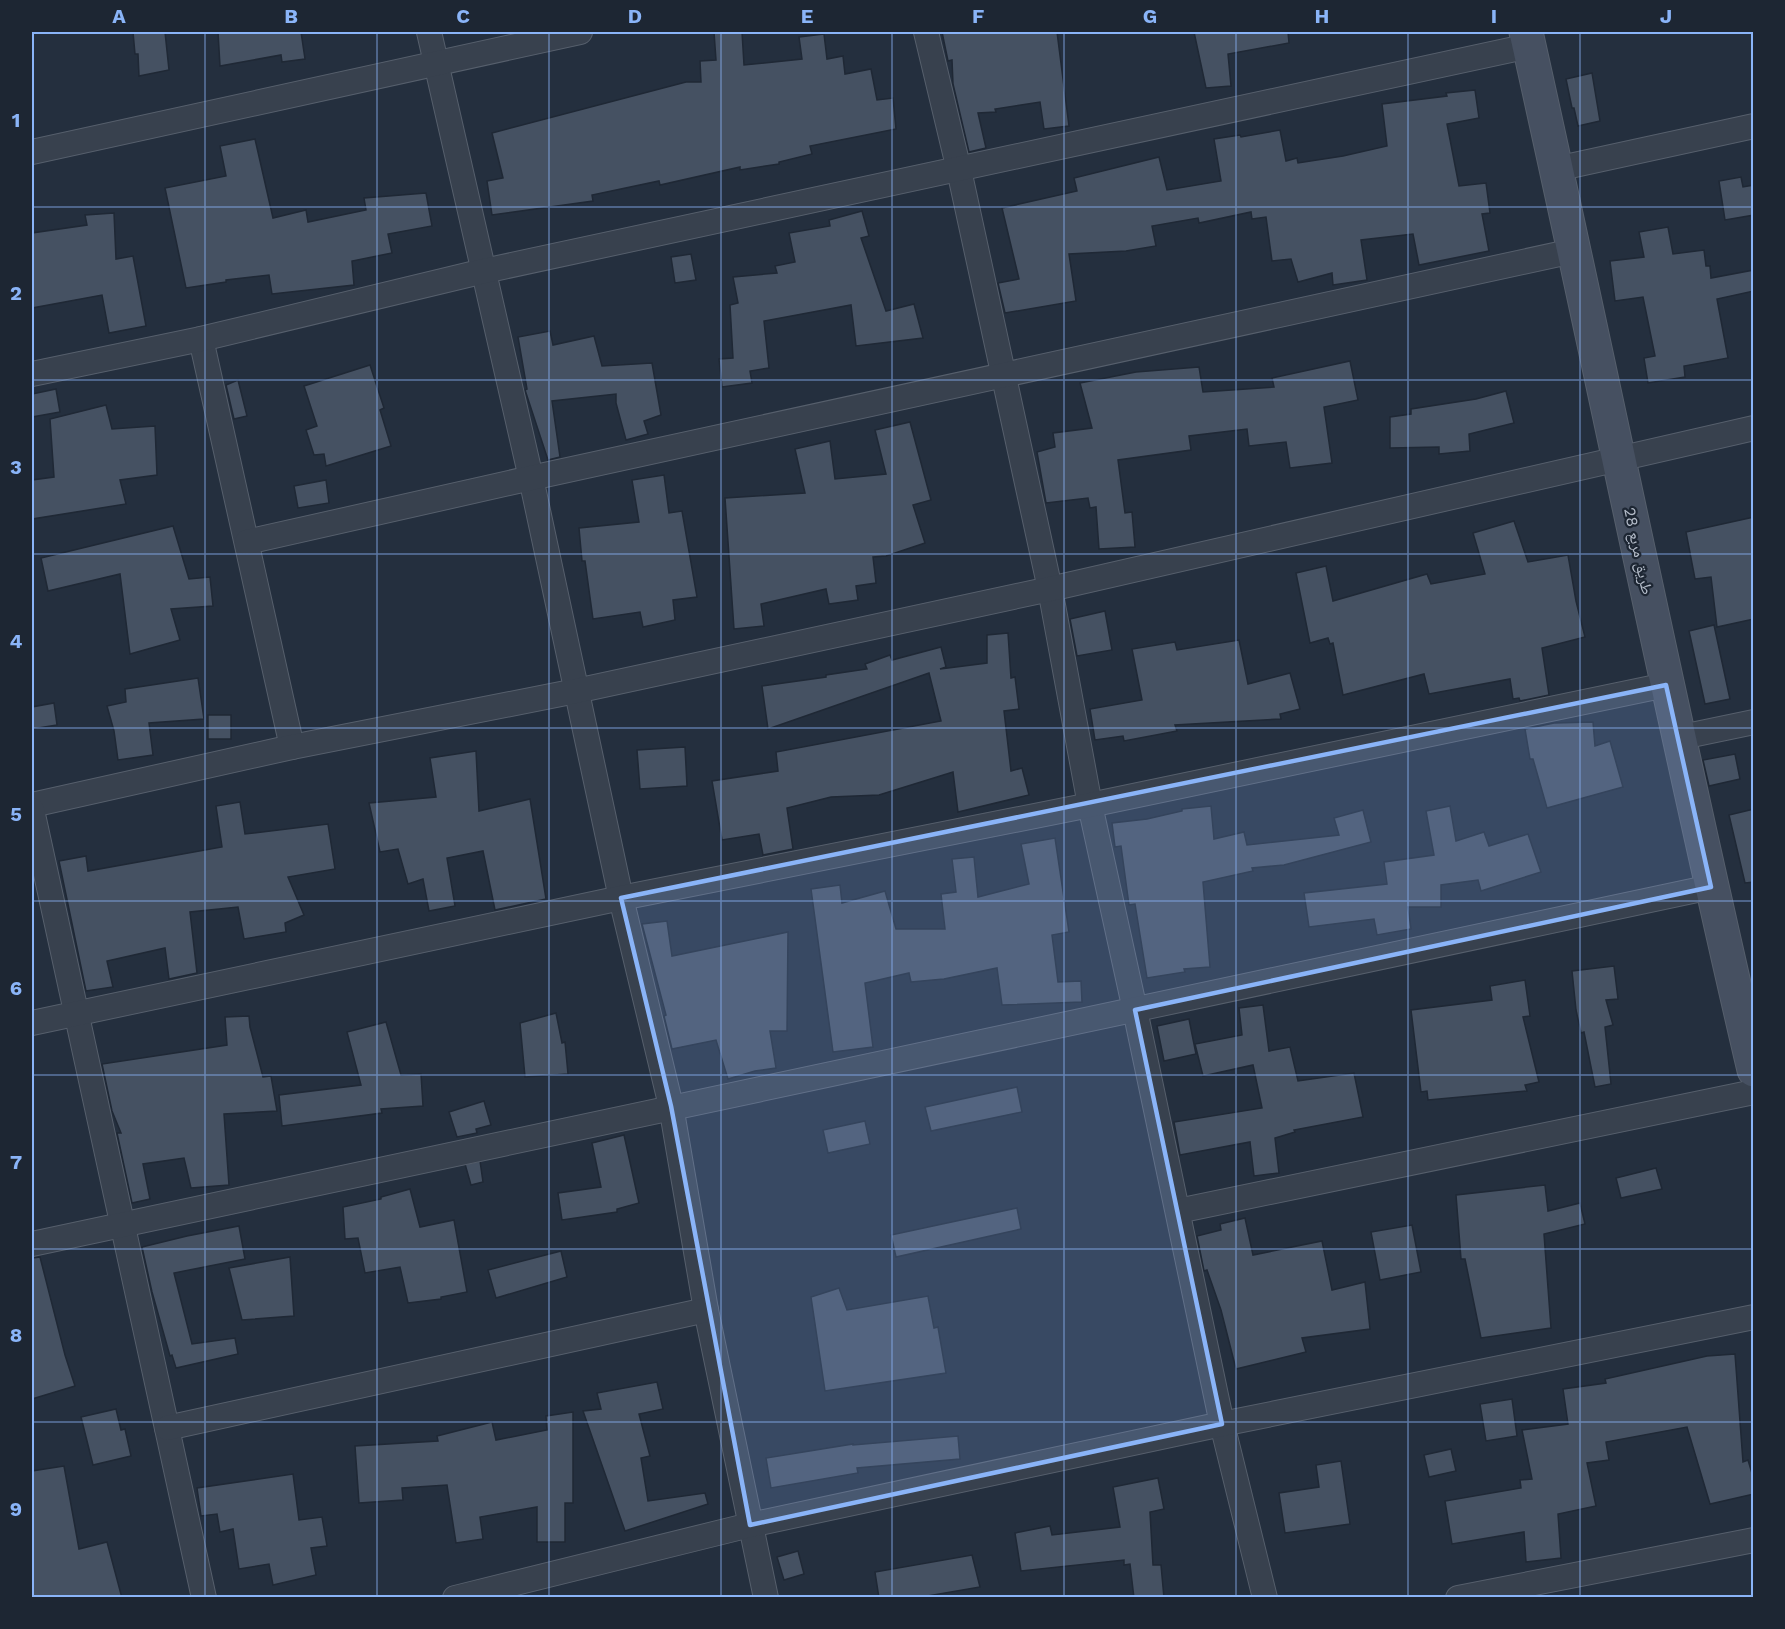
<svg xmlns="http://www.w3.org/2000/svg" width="1785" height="1629" font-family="'Work Sans','Noto Naskh Arabic',sans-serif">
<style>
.building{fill:#455162;stroke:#1f2835;stroke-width:1.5}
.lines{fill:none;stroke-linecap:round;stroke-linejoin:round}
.street-casing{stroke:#565f6c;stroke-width:26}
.secondary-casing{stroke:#565f6c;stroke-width:35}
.street{stroke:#38414e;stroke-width:24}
.secondary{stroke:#465061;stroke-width:33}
.marked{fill:#8ab4f8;fill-opacity:0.2;stroke:#8ab4f8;stroke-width:4.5;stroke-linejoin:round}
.grid{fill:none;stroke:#8ab4f8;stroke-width:1.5;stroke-opacity:0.55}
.labels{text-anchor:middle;stroke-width:4.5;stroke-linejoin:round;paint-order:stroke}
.street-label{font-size:16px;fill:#b4bcc9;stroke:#1d2633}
.neatline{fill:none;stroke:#8ab4f8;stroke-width:2}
.grid-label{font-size:20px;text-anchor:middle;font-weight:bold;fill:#8ab4f8}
</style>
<rect width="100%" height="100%" fill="#242f3e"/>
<!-- building -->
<g class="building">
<path d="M 133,32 L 165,32 L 169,70 L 139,76 L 138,54 L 135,54 Z"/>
<path d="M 218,32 L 301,32 L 305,59 L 282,62 L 281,55 L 220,66 Z"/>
<path d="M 714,32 L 742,32 L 744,65 L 802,59 L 799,37 L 824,34 L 827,59 L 843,56 L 845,74 L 871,69 L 877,100 L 893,98 L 896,129 L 810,146 L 812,154 L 779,162 L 779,164 L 740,170 L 740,167 L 660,185 L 659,181 L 592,195 L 593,201 L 492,215 L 487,181 L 503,178 L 492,133 L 686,82 L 701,82 L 700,61 L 716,60 Z"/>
<path d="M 942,32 L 1057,32 L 1069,126 L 1044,129 L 1040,102 L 995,109 L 996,112 L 978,113 L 986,148 L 969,152 L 953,84 L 952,60 L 948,61 Z"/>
<path d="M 1194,32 L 1288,32 L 1289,43 L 1228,54 L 1231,86 L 1206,88 Z"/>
<path d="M 1592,73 L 1600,121 L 1578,126 L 1574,108 L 1572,108 L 1566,79 Z"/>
<path d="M 1475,90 L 1479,118 L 1447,124 L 1459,186 L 1486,183 L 1490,213 L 1482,214 L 1489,251 L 1419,265 L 1413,234 L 1361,240 L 1367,280 L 1333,285 L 1332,273 L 1298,282 L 1291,259 L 1272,261 L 1266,217 L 1252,219 L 1251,212 L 1199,223 L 1198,218 L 1152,226 L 1156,246 L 1126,251 L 1069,254 L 1076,301 L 1005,313 L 998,283 L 1019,279 L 1002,208 L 1077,191 L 1074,178 L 1159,157 L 1167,190 L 1221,181 L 1214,139 L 1240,135 L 1241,137 L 1280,130 L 1286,161 L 1297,158 L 1298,163 L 1343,156 L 1387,146 L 1382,104 L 1447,96 L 1446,93 Z"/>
<path d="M 255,139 L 273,218 L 306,210 L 308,222 L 366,210 L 364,198 L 426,193 L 432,226 L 388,234 L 392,253 L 352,261 L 354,285 L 272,294 L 269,275 L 226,280 L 226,282 L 186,288 L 165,188 L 226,176 L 220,146 Z"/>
<path d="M 1741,177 L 1743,187 L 1754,185 L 1754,215 L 1725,220 L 1719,181 Z"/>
<path d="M 862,211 L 869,236 L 861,238 L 886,311 L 914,304 L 923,338 L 856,346 L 851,305 L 764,321 L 769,368 L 750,371 L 752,383 L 722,387 L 719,359 L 733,358 L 730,305 L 738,303 L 733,277 L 777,273 L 775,266 L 795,262 L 789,233 L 830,226 L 829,220 Z"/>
<path d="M 114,213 L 116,259 L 133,256 L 146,326 L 109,333 L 102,295 L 32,308 L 32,233 L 87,225 L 85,215 Z"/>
<path d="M 1668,227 L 1673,254 L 1704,250 L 1706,266 L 1710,266 L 1711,278 L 1754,270 L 1754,291 L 1717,299 L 1728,358 L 1684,366 L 1685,377 L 1648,383 L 1644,358 L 1655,356 L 1643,297 L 1615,301 L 1610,261 L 1644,257 L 1639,232 Z"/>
<path d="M 691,254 L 696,280 L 675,283 L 671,257 Z"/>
<path d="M 550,331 L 553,345 L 594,336 L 602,366 L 652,363 L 661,415 L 644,421 L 648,434 L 626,440 L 616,403 L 616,394 L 552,401 L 560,457 L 548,460 L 527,396 L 525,390 L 527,389 L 518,337 Z"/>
<path d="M 1350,361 L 1358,400 L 1324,407 L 1332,463 L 1290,468 L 1286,442 L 1249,446 L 1247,429 L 1189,436 L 1191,450 L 1118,460 L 1125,513 L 1132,512 L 1135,547 L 1099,549 L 1096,507 L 1090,508 L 1088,498 L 1046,503 L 1037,452 L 1055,447 L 1053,433 L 1092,428 L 1080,383 L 1136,372 L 1199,367 L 1203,392 L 1274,387 L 1272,378 Z"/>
<path d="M 370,365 L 384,408 L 380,410 L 391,446 L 326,466 L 324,454 L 314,455 L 306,430 L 317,426 L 304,386 Z"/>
<path d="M 238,380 L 247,416 L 234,419 L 226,385 Z"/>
<path d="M 56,389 L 60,412 L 32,417 L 32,394 Z"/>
<path d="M 1506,391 L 1514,423 L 1469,434 L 1470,451 L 1439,454 L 1439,447 L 1390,448 L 1390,417 L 1411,414 L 1411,409 L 1476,399 Z"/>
<path d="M 106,405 L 112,429 L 155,426 L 157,475 L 120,480 L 126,504 L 32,519 L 32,480 L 54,477 L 50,419 Z"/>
<path d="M 910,422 L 931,500 L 913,505 L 925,543 L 886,556 L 873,557 L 876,583 L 856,586 L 858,600 L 829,604 L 826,589 L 761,604 L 764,626 L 734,629 L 725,498 L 805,493 L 795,449 L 830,441 L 835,479 L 886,474 L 875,430 Z"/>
<path d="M 664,475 L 669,513 L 682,511 L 697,597 L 673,600 L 675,620 L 643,627 L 640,612 L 593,619 L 585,561 L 582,561 L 579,528 L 639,522 L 632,480 Z"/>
<path d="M 326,480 L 329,503 L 298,508 L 294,486 Z"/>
<path d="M 1754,517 L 1754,619 L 1717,627 L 1711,577 L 1695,579 L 1686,532 Z"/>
<path d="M 1514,521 L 1528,562 L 1568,555 L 1576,601 L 1585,637 L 1542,648 L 1549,695 L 1520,701 L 1519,698 L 1513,699 L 1510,679 L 1429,694 L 1424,674 L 1343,695 L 1333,643 L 1330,644 L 1328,638 L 1310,643 L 1296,573 L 1326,566 L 1333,601 L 1427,574 L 1431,584 L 1485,574 L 1473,533 Z"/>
<path d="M 173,526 L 189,579 L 210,577 L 213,606 L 171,609 L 180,640 L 130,654 L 120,574 L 48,591 L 41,558 Z"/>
<path d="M 1105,611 L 1112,650 L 1077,656 L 1070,619 Z"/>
<path d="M 1714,625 L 1730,699 L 1705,704 L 1689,631 Z"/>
<path d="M 1008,633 L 1011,678 L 1015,677 L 1019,709 L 1004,711 L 1011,771 L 1022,768 L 1029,795 L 958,812 L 953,772 L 879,795 L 831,797 L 787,808 L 793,849 L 763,855 L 759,834 L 722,840 L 712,781 L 778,771 L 776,752 L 941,721 L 929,673 L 768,729 L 762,686 L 826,677 L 826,675 L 867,669 L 865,664 L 890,655 L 892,660 L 941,647 L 946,667 L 940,669 L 987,663 L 987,635 Z"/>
<path d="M 1239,640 L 1248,684 L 1290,673 L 1300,709 L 1280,714 L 1281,719 L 1175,725 L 1177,731 L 1124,741 L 1123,736 L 1095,740 L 1090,709 L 1142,700 L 1132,649 L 1175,642 L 1177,650 Z"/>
<path d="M 198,678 L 204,719 L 149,723 L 153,755 L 118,760 L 114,731 L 107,706 L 126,702 L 125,689 Z"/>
<path d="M 54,703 L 57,725 L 32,729 L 32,707 Z"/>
<rect x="208" y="715" width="23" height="24"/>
<path d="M 1593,722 L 1595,746 L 1610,741 L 1623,787 L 1547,808 L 1533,759 L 1530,759 L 1525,729 L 1554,723 Z"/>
<path d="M 685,747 L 687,786 L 640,789 L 637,750 Z"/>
<path d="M 476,751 L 479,811 L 530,799 L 546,899 L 495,910 L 483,851 L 447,858 L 455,906 L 429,911 L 423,879 L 408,884 L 398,849 L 380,852 L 369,803 L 436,797 L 430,758 Z"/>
<path d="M 1735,754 L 1740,779 L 1709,786 L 1703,760 Z"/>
<path d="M 240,802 L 245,834 L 328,824 L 335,869 L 288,877 L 304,915 L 285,923 L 286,932 L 244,939 L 238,907 L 190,912 L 197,973 L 169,979 L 165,948 L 107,961 L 113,987 L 86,991 L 59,861 L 86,856 L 88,871 L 222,847 L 216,806 Z"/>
<path d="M 1211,806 L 1214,839 L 1244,832 L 1247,845 L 1339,835 L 1334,818 L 1363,810 L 1371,842 L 1284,865 L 1252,868 L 1253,871 L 1203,882 L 1210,967 L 1184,969 L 1185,972 L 1147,978 L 1135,904 L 1129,905 L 1121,846 L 1115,847 L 1112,823 L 1147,819 L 1182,811 L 1182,809 Z"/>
<path d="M 1450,806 L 1456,841 L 1484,832 L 1489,846 L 1528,834 L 1541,872 L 1481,891 L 1478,880 L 1441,885 L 1441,907 L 1408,907 L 1411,929 L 1377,935 L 1374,919 L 1309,927 L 1304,893 L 1387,884 L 1384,862 L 1434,855 L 1426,811 Z"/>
<path d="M 1754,809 L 1754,882 L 1745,883 L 1729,815 Z"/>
<path d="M 1055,838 L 1069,932 L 1052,935 L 1058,982 L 1081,981 L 1082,1002 L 1002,1005 L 997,968 L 944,979 L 911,982 L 909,973 L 865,983 L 873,1047 L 833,1052 L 811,889 L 840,885 L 842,903 L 885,891 L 896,929 L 945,929 L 941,894 L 956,892 L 952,859 L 974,857 L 978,897 L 1029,884 L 1021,844 Z"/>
<path d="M 667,921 L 672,956 L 788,932 L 787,1031 L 770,1031 L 776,1068 L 755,1071 L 728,1079 L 716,1040 L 672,1049 L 664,1016 L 666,1015 L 642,924 Z"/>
<path d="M 1614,966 L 1618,999 L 1606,1000 L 1613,1025 L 1605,1027 L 1611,1084 L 1595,1087 L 1584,1032 L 1581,1033 L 1576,1010 L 1572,971 Z"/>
<path d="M 1525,980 L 1530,1016 L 1523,1017 L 1539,1082 L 1525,1085 L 1527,1091 L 1428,1100 L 1427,1091 L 1421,1092 L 1411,1010 L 1492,1000 L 1490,986 Z"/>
<path d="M 1263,1005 L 1269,1051 L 1290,1047 L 1298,1081 L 1354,1073 L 1363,1117 L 1294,1130 L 1295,1132 L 1275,1138 L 1279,1173 L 1254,1176 L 1250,1142 L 1180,1155 L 1174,1122 L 1262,1108 L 1253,1065 L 1203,1076 L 1195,1044 L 1242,1035 L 1239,1008 Z"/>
<path d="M 556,1013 L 562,1043 L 565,1042 L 568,1074 L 525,1077 L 520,1023 Z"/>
<path d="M 249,1016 L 250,1027 L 263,1077 L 271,1076 L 277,1111 L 224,1114 L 229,1185 L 191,1188 L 184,1158 L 143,1164 L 150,1199 L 132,1203 L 117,1133 L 121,1133 L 112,1111 L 102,1064 L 227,1045 L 225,1017 Z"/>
<path d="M 1189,1019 L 1196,1054 L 1164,1061 L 1157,1026 Z"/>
<path d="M 386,1022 L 401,1075 L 421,1074 L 423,1106 L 381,1109 L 382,1113 L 282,1126 L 279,1095 L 361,1085 L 347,1032 Z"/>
<path d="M 1017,1087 L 1022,1112 L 931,1131 L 925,1107 Z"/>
<path d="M 484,1101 L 491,1125 L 476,1129 L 477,1133 L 457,1137 L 449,1112 Z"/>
<path d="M 865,1121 L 870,1144 L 828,1153 L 823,1130 Z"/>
<path d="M 624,1135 L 639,1203 L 617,1209 L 617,1212 L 562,1220 L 558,1193 L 601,1187 L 592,1143 Z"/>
<path d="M 480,1161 L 483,1182 L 471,1185 L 465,1164 Z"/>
<path d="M 1656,1168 L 1662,1189 L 1621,1198 L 1616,1178 Z"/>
<path d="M 1545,1185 L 1548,1211 L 1580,1203 L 1585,1224 L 1544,1234 L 1551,1328 L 1481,1338 L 1465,1259 L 1461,1259 L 1456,1195 Z"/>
<path d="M 410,1189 L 420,1227 L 454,1220 L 467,1292 L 441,1297 L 441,1299 L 408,1303 L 400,1267 L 365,1273 L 358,1238 L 345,1239 L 343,1207 L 381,1199 L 381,1197 Z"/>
<path d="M 1017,1208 L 1021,1229 L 896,1257 L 891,1235 Z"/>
<path d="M 1245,1218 L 1253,1255 L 1322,1241 L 1332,1290 L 1365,1282 L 1370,1329 L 1302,1338 L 1306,1352 L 1236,1369 L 1221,1310 L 1207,1270 L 1204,1271 L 1197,1236 L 1221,1230 L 1220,1224 Z"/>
<path d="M 1412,1225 L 1421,1272 L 1380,1280 L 1371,1232 Z"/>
<path d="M 239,1226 L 245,1259 L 174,1273 L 192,1344 L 235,1338 L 238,1354 L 176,1368 L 172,1355 L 170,1356 L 152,1292 L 142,1247 L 187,1236 Z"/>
<path d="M 561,1251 L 567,1277 L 496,1298 L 488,1270 Z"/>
<path d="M 40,1257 L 65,1355 L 75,1386 L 32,1399 L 32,1258 Z"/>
<path d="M 290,1257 L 294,1316 L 242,1320 L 229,1268 Z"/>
<path d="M 839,1288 L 847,1310 L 928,1296 L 934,1328 L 938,1327 L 946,1373 L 825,1391 L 811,1297 Z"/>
<path d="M 1735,1354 L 1743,1462 L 1748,1460 L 1754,1480 L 1754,1494 L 1710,1504 L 1687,1427 L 1606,1442 L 1609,1460 L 1587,1463 L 1596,1506 L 1558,1514 L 1561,1558 L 1526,1562 L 1524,1532 L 1452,1544 L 1445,1501 L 1521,1488 L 1520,1480 L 1532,1479 L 1522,1430 L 1568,1424 L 1563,1389 L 1606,1383 L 1605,1379 L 1707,1356 Z"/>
<path d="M 657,1382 L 663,1409 L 639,1414 L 650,1456 L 641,1458 L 648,1501 L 705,1493 L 708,1504 L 625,1531 L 583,1411 L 601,1409 L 597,1393 Z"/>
<path d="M 1512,1399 L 1517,1436 L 1486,1441 L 1480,1404 Z"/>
<path d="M 116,1409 L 121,1430 L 125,1429 L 131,1456 L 93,1465 L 81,1417 Z"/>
<path d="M 573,1412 L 573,1503 L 565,1503 L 565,1542 L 537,1542 L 537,1507 L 480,1517 L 483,1539 L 456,1543 L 447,1485 L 402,1488 L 403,1500 L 359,1503 L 355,1446 L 438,1441 L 437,1436 L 492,1422 L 496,1440 L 547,1430 L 546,1416 Z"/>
<path d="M 958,1436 L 960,1459 L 857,1468 L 858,1473 L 771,1488 L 766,1458 L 853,1444 L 853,1445 Z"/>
<path d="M 1451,1449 L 1456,1471 L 1429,1477 L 1424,1455 Z"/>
<path d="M 1341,1461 L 1350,1524 L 1285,1533 L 1279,1493 L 1319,1487 L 1316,1465 Z"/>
<path d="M 64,1466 L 79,1549 L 107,1542 L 122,1598 L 32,1598 L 32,1471 Z"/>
<path d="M 293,1474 L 299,1520 L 322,1517 L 327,1546 L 311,1548 L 316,1575 L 273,1585 L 269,1564 L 239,1569 L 233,1529 L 220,1532 L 217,1514 L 201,1516 L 197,1488 Z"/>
<path d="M 1158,1478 L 1164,1509 L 1150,1512 L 1153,1565 L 1161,1565 L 1164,1598 L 1134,1598 L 1130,1564 L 1124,1565 L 1124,1560 L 1021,1571 L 1015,1533 L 1050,1526 L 1052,1535 L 1120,1527 L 1113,1487 Z"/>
<path d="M 798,1551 L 804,1574 L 784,1580 L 777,1557 Z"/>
<path d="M 972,1555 L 980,1587 L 916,1598 L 879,1598 L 875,1572 Z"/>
</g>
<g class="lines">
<!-- street casing -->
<g class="street-casing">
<g id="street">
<path d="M 429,32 L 531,478 L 621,898 L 671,1106 L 706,1310 L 766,1598"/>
<path d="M 926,32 L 959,170 L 1050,589 L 1090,805 L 1135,1010 L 1222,1424 L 1265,1598"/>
<path d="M 32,152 L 580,32"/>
<path d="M 1556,169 L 1754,126"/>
<path d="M 201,339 L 292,747"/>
<path d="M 32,374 L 201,339 L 484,271 L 1529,46"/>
<path d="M 247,542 L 531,478 L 1573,251"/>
<path d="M 1677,738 L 1754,722"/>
<path d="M 32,805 L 292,747 L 576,691 L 1050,589 L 1754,428"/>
<path d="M 32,810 L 204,1598"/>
<path d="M 32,1023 L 621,898 L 1090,805 L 1666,685"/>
<path d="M 1178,1211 L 1754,1092"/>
<path d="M 32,1244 C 590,1120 1151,1006 1711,887"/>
<path d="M 167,1428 L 706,1310"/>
<path d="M 455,1598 L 750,1525 L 1222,1424 L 1754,1317"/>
<path d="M 1458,1598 L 1754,1540"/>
</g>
</g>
<!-- secondary casing -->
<g class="secondary-casing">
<path id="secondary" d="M 1526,32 C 1603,377 1673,725 1754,1070"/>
</g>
<!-- street -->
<use href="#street" class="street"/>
<!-- secondary -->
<use href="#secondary" class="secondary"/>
</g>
<!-- marked area -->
<path class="marked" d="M 1666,685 L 1711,887 L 1135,1010 L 1222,1424 L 750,1525 L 671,1106 L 621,898 Z"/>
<!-- grid -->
<path class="grid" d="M 205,32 L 205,1598M 377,32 L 377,1598M 549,32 L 549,1598M 721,32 L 721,1598M 892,32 L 892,1598M 1064,32 L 1064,1598M 1236,32 L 1236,1598M 1408,32 L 1408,1598M 1580,32 L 1580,1598M 32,207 L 1754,207M 32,380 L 1754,380M 32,554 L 1754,554M 32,728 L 1754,728M 32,901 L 1754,901M 32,1075 L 1754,1075M 32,1249 L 1754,1249M 32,1422 L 1754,1422"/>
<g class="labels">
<!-- street labels -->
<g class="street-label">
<text transform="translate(1639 551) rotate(78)" y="6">طريق مربع 28</text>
</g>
</g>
<!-- border -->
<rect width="1785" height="1629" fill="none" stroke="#1d2633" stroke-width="66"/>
<rect x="33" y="33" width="1719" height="1563" class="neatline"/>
<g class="grid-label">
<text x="119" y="23">A</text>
<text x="291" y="23">B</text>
<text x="463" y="23">C</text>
<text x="635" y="23">D</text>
<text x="807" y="23">E</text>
<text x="978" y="23">F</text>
<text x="1150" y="23">G</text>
<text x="1322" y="23">H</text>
<text x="1494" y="23">I</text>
<text x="1666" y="23">J</text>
<text x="16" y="127">1</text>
<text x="16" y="300">2</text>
<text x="16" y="474">3</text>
<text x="16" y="648">4</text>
<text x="16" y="821">5</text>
<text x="16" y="995">6</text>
<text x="16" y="1169">7</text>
<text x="16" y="1342">8</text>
<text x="16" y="1516">9</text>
</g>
</svg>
